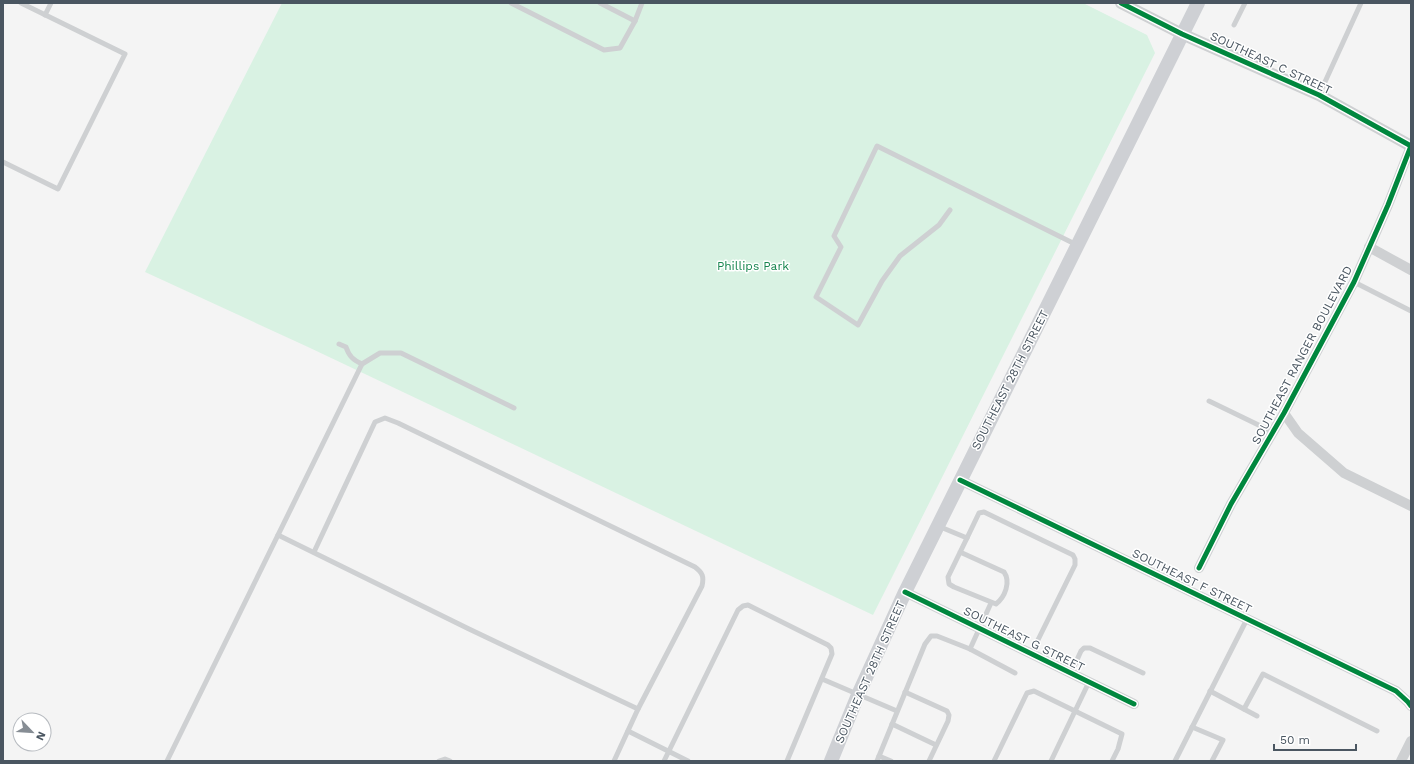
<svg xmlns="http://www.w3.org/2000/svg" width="1414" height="764" font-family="'Work Sans',sans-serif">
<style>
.green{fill:#d9f2e3}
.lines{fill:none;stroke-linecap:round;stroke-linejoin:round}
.service{stroke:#ced0d2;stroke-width:5}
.minor{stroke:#ced0d2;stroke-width:10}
.tertiary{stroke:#ced0d2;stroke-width:12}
.secondary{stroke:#ced0d4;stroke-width:14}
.cycleway-casing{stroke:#fff;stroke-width:8}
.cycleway{stroke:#00873e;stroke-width:5}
.labels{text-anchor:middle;stroke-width:3;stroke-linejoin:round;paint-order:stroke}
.street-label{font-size:12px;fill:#4a5661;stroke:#fff}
.park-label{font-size:12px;fill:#17864f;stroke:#fff}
</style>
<rect width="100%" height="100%" fill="#f4f4f4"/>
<!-- green -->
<path class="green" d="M 282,3 L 1083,3 L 1147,35 L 1155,53 L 873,615 L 308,347 L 145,272 Z"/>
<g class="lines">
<!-- service -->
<g class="service">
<path d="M 511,3 L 604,50 L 620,48 L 635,21 L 642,3"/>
<path d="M 600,3 L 635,21"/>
<path d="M 45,15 L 51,3"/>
<path d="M 1234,25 L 1245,3"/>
<path d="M 1319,95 L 1361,3"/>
<path d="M 3,162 L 58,189 L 125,54 L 21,3"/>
<path d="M 950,210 L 939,225 L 900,256 L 882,281 L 858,325 L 816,297 L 841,247 L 834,236 L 877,146 L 1077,245"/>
<path d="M 1354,282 L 1411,311"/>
<path d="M 339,344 L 346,347 C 349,356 353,360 362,364"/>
<path d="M 1209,401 L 1273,432"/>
<path d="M 938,526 L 967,538 L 979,513 L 984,512 L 1073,555 L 1075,559 L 1075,565 L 1031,654"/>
<path d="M 278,535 L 469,629 L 638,709 L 614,761"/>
<path d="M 314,552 L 375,422 L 385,418 L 398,423 L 695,567 C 703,573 704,577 702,586 L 638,709"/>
<path d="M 960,552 L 1004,572 C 1011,582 1005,597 996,604 L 954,587 L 949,584 L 948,577 L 967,538"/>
<path d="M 991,603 L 970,649 L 1015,673"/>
<path d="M 1071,673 L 1081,651 L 1084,648 L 1090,648 L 1143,673"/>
<path d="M 822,679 L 897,711"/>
<path d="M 1210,691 L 1257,716"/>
<path d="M 905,692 L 947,711 L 949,715 L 948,721 L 929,761"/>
<path d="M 1244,709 L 1263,674 L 1377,731"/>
<path d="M 892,724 L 936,745"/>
<path d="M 1192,727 L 1223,740 L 1212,761"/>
<path d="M 628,731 L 688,761"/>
<path d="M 879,756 L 891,761"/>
<path d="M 167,761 L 362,364 L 380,353 L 401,353 L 514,408"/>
<path d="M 439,761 L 445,759 L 450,761"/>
<path d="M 664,761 L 738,610 L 743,606 L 748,605 L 828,645 L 831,648 L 832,654 L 787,761"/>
<path d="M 877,761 L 925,644 L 931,636 L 937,636 L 970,649"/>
<path d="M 994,761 L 1027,693 L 1034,691 L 1122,734 L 1118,749 L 1112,761"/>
<path d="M 1051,761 L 1089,682"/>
<path d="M 1175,761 L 1247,619"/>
</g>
<!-- minor -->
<g class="minor">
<path d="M 1369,247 L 1411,270"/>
<path d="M 1284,413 L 1298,433 L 1344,473 L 1411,506"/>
<path d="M 960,480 L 1396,691 L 1408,702 L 1411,706"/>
<path d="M 1199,568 L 1231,504 L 1284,413 L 1354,282 L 1388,205 L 1411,146"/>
<path d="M 905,592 L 1134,704"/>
<path d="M 1401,761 L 1411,741"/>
</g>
<!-- tertiary -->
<path class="tertiary" d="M 1121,3 L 1182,34 L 1319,95 L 1411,146"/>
<!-- secondary -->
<path class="secondary" d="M 831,761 L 858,695 L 905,592 L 1198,3"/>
<!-- cycleway casing -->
<g class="cycleway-casing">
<g id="cycleway">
<path d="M 1121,3 L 1182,34 L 1319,95 L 1411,146"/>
<path d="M 960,480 L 1396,691 L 1408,702 L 1411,706"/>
<path d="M 1199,568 L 1231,504 L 1284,413 L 1354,282 L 1388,205 L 1411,146"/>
<path d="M 905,592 L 1134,704"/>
</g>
</g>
<!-- cycleway -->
<use href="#cycleway" class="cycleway"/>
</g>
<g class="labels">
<!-- street labels -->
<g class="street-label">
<text transform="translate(1271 63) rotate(25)" y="4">SOUTHEAST C STREET</text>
<text transform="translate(1302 355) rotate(-62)" y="4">SOUTHEAST RANGER BOULEVARD</text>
<text transform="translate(1010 380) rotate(-63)" y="4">SOUTHEAST 28TH STREET</text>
<text transform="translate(1192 581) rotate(26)" y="4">SOUTHEAST F STREET</text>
<text transform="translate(1024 639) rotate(26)" y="4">SOUTHEAST G STREET</text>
<text transform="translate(870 672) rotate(-66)" y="4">SOUTHEAST 28TH STREET</text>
</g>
<!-- park labels -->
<g class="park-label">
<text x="753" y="270">Phillips Park</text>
</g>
</g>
<!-- border -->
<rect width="1414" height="764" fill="none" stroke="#4a5661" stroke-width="8"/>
<!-- north arrow -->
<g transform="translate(32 732) rotate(115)"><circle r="19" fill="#ffffff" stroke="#b7bbc0"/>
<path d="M0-3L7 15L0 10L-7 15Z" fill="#868d94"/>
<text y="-6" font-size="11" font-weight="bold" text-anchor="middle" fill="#4a5661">N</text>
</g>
<!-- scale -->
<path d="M1274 744v6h82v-6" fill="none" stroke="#4a5661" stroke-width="2"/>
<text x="1280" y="744" font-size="12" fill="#4a5661" stroke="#ffffff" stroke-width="3" paint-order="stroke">50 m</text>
</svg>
